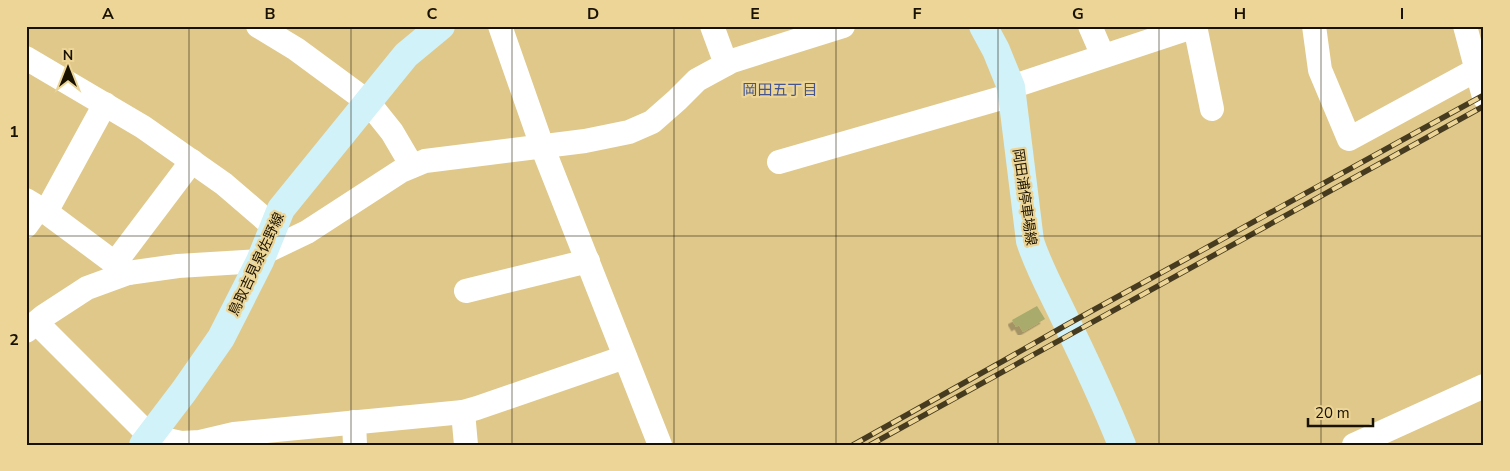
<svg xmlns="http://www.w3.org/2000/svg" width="1510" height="471" font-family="'Nunito Sans','Noto Sans JP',sans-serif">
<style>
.building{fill:#a9ab6c;filter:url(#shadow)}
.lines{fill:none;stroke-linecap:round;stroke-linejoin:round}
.street{stroke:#fff;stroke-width:24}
.secondary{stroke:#d0f2f8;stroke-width:28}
.rail-casing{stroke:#473b1f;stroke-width:5.5}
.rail{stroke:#ecd596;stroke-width:4;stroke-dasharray:11;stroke-linecap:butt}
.grid{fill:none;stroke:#1a1200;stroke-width:1;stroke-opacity:0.55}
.labels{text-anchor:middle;stroke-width:4.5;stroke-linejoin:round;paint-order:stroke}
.street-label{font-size:14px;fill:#1a1200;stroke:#ecd596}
.neighbourhood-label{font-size:15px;fill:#435490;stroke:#ecd596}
.neatline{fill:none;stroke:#1a1200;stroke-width:2}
.grid-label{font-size:16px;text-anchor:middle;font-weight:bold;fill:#1a1200}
</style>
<defs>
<filter id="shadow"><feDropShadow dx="-4.5" dy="4.5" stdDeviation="0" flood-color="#0004"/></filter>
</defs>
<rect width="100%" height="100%" fill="#dfc88a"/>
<!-- building -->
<path class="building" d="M 1037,306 L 1045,319 L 1023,332 L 1019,325 L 1016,327 L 1012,320 Z"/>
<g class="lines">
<!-- street -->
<g class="street">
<path d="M 258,26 L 296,49 L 368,102 L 392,132 L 412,166"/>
<path d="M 500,26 L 542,146 L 660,445"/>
<path d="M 712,26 L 726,64"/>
<path d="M 1090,26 L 1103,56"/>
<path d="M 1195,26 L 1212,109"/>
<path d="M 1314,26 L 1320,70 L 1349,139 L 1476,70"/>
<path d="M 1465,26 L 1484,97"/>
<path d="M 26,58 L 143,127 L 224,184 L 274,227"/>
<path d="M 1011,87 L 1195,26"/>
<path d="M 779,162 L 1012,95"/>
<path d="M 26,200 L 46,212 L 128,273"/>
<path d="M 46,212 L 105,104"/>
<path d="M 26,226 L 39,208"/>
<path d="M 263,253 L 307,232 L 401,171 L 425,161 L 585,141 L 629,132 L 652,122 L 677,100 L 697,80 L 732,61 L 843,26"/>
<path d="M 115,263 L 192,161"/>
<path d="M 466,291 L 588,261"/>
<path d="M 37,323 L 150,436 L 181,443 L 200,442 L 234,434 L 463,412 L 477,408 L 625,357"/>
<path d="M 26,331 L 44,316 L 87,288 L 128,273 L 178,266 L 260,261"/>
<path d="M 463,412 L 466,445"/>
<path d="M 354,422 L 355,445"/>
<path d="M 1354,445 L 1484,386"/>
</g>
<!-- secondary -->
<g class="secondary">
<path d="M 983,26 L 996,50 L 1011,87 L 1030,241 C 1039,269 1054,295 1066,321 C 1086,362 1105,403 1122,445"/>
<path d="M 143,445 L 184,391 L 221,338 L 260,261 L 281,209 L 406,55 L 441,26"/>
</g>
<!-- rail casing -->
<g class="rail-casing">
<g id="rail">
<path d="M 853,445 L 1003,361 L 1068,324 L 1484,95"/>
<path d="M 870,445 L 1484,106"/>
</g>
</g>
<!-- rail -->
<use href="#rail" class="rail"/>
</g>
<!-- grid -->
<path class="grid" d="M 189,26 L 189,445M 351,26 L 351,445M 512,26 L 512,445M 674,26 L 674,445M 836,26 L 836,445M 998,26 L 998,445M 1159,26 L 1159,445M 1321,26 L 1321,445M 26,236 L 1484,236"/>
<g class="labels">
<!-- street labels -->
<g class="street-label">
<text transform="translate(1025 197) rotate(82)" y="5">岡田浦停車場線</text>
<text transform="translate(256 264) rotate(-65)" y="5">鳥取吉見泉佐野線</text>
</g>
<!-- neighbourhood labels -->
<g class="neighbourhood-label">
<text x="780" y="95">岡田五丁目</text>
</g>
</g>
<!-- border -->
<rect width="1510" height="471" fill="none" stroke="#ecd596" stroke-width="55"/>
<!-- north arrow -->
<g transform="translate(68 68)" stroke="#ecd596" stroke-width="4" paint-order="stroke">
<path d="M0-4L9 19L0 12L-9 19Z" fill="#1a1200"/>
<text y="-8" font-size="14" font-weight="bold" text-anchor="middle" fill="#1a1200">N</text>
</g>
<!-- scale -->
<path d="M1308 418v8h65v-8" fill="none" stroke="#1a1200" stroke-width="2.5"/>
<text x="1315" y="418" font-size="15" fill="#1a1200" stroke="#ecd596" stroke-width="4" paint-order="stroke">20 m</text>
<rect x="28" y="28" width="1454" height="416" class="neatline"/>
<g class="grid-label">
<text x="108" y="19">A</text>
<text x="270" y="19">B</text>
<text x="432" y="19">C</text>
<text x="593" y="19">D</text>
<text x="755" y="19">E</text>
<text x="917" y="19">F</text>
<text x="1078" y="19">G</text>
<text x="1240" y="19">H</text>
<text x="1402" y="19">I</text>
<text x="14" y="137">1</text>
<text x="14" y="345">2</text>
</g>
</svg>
